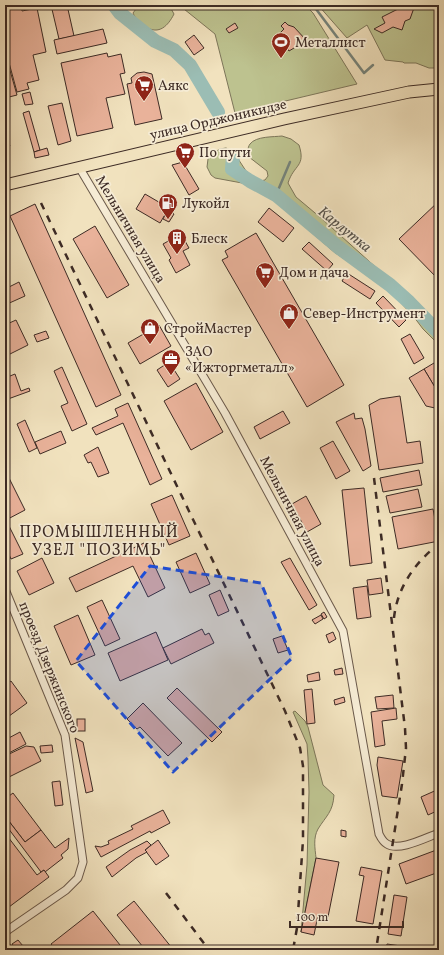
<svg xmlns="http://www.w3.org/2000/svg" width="444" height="955" font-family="Vollkorn,serif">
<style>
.green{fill:#bdc28f;stroke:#7d765a}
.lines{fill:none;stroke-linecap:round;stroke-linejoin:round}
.stream{stroke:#75837b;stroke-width:2.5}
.river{stroke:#9bbdb4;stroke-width:14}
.building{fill:#e9b29a;stroke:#3d2b25}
.minor-casing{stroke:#6a594b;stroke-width:9}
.primary-casing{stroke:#3d2b25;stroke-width:13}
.minor{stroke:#f6ecd5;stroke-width:7}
.primary{stroke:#f1e2be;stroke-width:11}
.rail{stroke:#3d2b25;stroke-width:2.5;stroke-dasharray:7 7;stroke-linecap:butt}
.marked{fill:#1d4ed8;fill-opacity:0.2;stroke:#1d4ed8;stroke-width:3;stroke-dasharray:8 5;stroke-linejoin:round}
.labels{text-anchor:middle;stroke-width:3.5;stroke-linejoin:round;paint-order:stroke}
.poi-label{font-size:14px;fill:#3d2b25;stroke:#f6ecd5;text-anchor:start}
.street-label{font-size:14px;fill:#3d2b25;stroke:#f6ecd5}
.water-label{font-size:15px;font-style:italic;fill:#545049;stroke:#f6ecd5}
.quarter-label{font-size:16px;letter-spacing:1px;fill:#3d2b25;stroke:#f6ecd5}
</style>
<rect width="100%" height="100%" fill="#f1e2be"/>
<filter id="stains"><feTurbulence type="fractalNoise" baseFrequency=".005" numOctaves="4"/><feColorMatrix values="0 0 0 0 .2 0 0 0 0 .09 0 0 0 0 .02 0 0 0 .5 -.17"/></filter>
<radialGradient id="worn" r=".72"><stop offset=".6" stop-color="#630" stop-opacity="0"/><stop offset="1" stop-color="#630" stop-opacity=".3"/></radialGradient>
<!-- green -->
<g class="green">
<path d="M 139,5 L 169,5 L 174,14 C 168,26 159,35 146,27 C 140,23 136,20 133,13 Z"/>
<path d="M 179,5 L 305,5 L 313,13 L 357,84 L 235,113 L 215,34 Z"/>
<path d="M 318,5 L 439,5 L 439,68 L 429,68 L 416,63 L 404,63 L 403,62 L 385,60 L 367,25 L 347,38 Z"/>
<path d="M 282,136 L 291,139 L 299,145 C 306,167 294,164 288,183 L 296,197 L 321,218 L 439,324 L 439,345 L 423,329 L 414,317 L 387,288 L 334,252 L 273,199 L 250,186 L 242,183 L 215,178 L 211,175 L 207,167 L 208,159 L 213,153 L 220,149 L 226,148 L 233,151 L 246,171 L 260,181 L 265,180 L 268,176 L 267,171 L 249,157 C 248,153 247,148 250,144 C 256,136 274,137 282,136 Z"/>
<path d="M 295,711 L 305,721 L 308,727 L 323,785 L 334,795 C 333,812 326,816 318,829 C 313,838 315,848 316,858 L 301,932 L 307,865 L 309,792 L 308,758 L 307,744 L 293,712 Z"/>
</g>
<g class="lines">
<!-- stream -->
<g class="stream">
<path d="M 313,5 L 364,73 L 373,65"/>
<path d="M 276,195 L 290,162"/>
</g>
<!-- river -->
<g class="river">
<path d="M 114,5 L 120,13 L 155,41 L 174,50 L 190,65 L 218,112"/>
<path d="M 233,156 L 232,169 L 250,181 L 276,195 L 338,247 L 390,285 L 409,302 L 439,333"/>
</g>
</g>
<!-- building -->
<g class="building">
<path d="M 5,5 L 11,5 L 11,7 L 21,5 L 22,11 L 37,8 L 46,52 L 33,55 L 39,80 L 27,83 L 29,89 L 17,92 L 5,48 Z"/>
<path d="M 51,5 L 67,5 L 74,36 L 59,39 Z"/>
<path d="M 401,5 L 415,5 L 410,19 L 405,21 L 402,30 L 393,27 L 382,33 L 374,29 L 385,23 L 382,17 L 400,8 Z"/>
<path d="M 285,22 L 288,25 L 294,27 L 306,40 L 305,44 L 300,46 L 299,45 L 289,51 L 277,36 L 284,29 L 281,26 Z"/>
<path d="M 235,23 L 238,28 L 229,33 L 226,29 Z"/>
<path d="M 103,29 L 107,43 L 57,54 L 54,40 Z"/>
<path d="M 194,35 L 204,48 L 194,55 L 185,42 Z"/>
<path d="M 5,53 L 17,95 L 5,98 Z"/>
<path d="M 107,53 L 108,57 L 121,54 L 125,73 L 120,74 L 125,94 L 106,98 L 113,128 L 77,136 L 61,63 Z"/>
<path d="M 144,72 L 152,74 L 162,119 L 135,125 L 127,84 L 132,83 L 131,78 L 137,73 Z"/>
<path d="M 30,92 L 33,104 L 25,105 L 22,94 Z"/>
<path d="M 62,103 L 71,141 L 58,145 L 48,106 Z"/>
<path d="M 29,111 L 40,150 L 34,152 L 23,113 Z"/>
<path d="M 5,137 L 10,146 L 5,149 Z"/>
<path d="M 47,148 L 49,155 L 35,158 L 34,152 Z"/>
<path d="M 183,162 L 199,189 L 189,195 L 172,165 Z"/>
<path d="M 145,194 L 169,208 L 160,223 L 136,209 Z"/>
<path d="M 439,201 L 439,280 L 399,239 Z"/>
<path d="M 35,204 L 121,395 L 96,407 L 10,216 Z"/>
<path d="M 269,208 L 294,228 L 283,242 L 258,222 Z"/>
<path d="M 167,211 L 174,214 L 169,222 L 163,219 Z"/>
<path d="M 95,226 L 129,285 L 107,298 L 73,239 Z"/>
<path d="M 256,233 L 344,385 L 307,407 L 222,260 L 228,257 L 225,251 Z"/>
<path d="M 181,234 L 189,248 L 183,251 L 190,265 L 176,273 L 169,260 L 171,258 L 163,244 Z"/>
<path d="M 309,242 L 333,264 L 327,271 L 302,249 Z"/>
<path d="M 347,273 L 375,291 L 370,299 L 342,281 Z"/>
<path d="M 19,282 L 25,296 L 5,305 L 5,289 Z"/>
<path d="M 383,296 L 406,320 L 399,327 L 376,303 Z"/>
<path d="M 16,320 L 28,345 L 8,355 L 5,349 L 5,325 Z"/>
<path d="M 159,325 L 171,346 L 140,364 L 128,343 Z"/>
<path d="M 46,331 L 49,338 L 37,342 L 34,335 Z"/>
<path d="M 410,334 L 424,358 L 414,364 L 401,339 Z"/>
<path d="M 439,360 L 439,394 L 424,369 Z"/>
<path d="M 169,362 L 180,379 L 168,387 L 157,370 Z"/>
<path d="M 62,367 L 87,424 L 72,431 L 61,406 L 68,403 L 54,371 Z"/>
<path d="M 424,369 L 439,394 L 439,415 L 435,408 L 426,406 L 409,378 Z"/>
<path d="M 15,374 L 21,391 L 29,388 L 30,391 L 8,399 L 5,390 L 5,378 Z"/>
<path d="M 196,383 L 223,432 L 191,450 L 164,401 Z"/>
<path d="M 400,396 L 407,443 L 420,441 L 423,463 L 379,470 L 369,405 L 380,399 Z"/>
<path d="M 128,403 L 162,479 L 150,485 L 123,423 L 96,435 L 92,428 L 118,416 L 115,409 Z"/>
<path d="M 283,411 L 290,423 L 260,439 L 254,427 Z"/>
<path d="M 354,413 L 355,419 L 362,418 L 365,429 L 371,466 L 363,471 L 336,422 Z"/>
<path d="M 25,420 L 37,448 L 29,452 L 17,424 Z"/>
<path d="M 61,431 L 66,443 L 40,454 L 35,442 Z"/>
<path d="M 333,441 L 350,471 L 336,479 L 320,448 Z"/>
<path d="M 436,441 L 439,441 L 439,456 L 437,457 Z"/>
<path d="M 98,447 L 109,473 L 98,477 L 91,462 L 88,463 L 84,455 Z"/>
<path d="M 419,470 L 422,485 L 383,492 L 380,478 Z"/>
<path d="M 7,474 L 25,510 L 6,520 L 23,554 L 11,559 L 5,546 L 5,475 Z"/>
<path d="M 364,488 L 372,563 L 350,566 L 342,490 Z"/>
<path d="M 418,489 L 422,507 L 390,513 L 386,496 Z"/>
<path d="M 172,495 L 190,536 L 169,545 L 151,504 Z"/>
<path d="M 306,496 L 321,524 L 307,532 L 292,504 Z"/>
<path d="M 433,509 L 439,541 L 398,549 L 392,517 Z"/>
<path d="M 144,543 L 165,588 L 148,597 L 133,566 L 76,592 L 69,578 Z"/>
<path d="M 196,553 L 210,584 L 190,593 L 176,562 Z"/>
<path d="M 42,558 L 54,583 L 29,595 L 17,571 Z"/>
<path d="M 290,558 L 317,605 L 309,610 L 281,562 Z"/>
<path d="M 381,578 L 383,593 L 369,595 L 367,580 Z"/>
<path d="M 367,586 L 371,617 L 357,619 L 353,588 Z"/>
<path d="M 220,590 L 229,611 L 218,616 L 209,595 Z"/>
<path d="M 102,600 L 120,639 L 105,646 L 87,607 Z"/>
<path d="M 324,612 L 327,617 L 324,619 L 321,614 Z"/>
<path d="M 78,615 L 95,655 L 71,665 L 54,626 Z"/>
<path d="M 321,615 L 323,619 L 315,624 L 312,620 Z"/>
<path d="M 202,629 L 205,635 L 209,633 L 214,643 L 171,664 L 163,648 Z"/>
<path d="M 156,632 L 168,660 L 120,681 L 108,653 Z"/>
<path d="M 333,632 L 336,639 L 329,643 L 326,635 Z"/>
<path d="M 282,636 L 288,650 L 278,653 L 273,639 Z"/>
<path d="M 342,668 L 343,674 L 335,675 L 334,670 Z"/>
<path d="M 319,672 L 320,680 L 308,682 L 307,675 Z"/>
<path d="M 11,681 L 27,703 L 5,719 L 5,685 Z"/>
<path d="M 177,688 L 222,732 L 212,742 L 167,698 Z"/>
<path d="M 312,689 L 315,723 L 307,724 L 304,690 Z"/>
<path d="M 393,695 L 394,708 L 377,709 L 375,697 Z"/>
<path d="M 344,697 L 345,702 L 335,705 L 334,700 Z"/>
<path d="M 143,703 L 182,743 L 168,756 L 140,727 L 137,729 L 127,719 Z"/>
<path d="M 396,708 L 397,719 L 382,721 L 385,745 L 375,747 L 371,712 Z"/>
<rect x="77" y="719" width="8" height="12"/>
<path d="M 20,732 L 26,744 L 5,755 L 5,740 Z"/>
<path d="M 75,738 L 83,742 L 93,791 L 86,793 Z"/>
<path d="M 52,745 L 53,752 L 41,753 L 40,746 Z"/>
<path d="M 26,746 L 34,747 L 41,761 L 5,779 L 5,756 Z"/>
<path d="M 378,757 L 403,761 L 397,798 L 382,796 L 377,765 Z"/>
<path d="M 60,781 L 63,805 L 55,806 L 52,782 Z"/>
<path d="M 439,789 L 439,810 L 428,815 L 421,797 Z"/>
<path d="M 13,793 L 41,830 L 25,842 L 5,816 L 5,799 Z"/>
<path d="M 163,810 L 170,823 L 151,833 L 150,831 L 101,857 L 95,846 L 101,847 L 109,844 L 108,841 L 133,829 L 131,826 Z"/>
<path d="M 8,820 L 25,842 L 41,830 L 55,848 L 69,838 L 68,849 L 61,855 L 63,858 L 45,872 L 44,870 L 41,872 L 5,824 L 5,822 Z"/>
<path d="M 341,830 L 346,831 L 346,837 L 341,836 Z"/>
<path d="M 5,833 L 37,875 L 44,870 L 49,877 L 5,910 Z"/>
<path d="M 158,840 L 169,856 L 156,865 L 145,850 Z"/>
<path d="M 147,841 L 151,845 L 145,850 L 147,852 L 136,858 L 112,877 L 106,867 L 130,850 Z"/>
<path d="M 439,849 L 439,872 L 406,884 L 399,864 Z"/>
<path d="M 316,858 L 339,862 L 328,917 L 318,915 L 314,935 L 301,932 Z"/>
<path d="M 361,867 L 382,871 L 373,924 L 356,921 L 364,876 L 359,875 Z"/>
<path d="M 394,895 L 407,897 L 401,936 L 388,934 Z"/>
<path d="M 134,901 L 172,948 L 169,950 L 139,950 L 143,947 L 117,915 Z"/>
<path d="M 93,911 L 124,950 L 56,950 L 51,944 Z"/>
<path d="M 18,940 L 23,946 L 24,945 L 28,950 L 16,950 L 12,944 Z"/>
<path d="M 439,941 L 439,950 L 435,950 Z"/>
<path d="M 387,944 L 408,947 L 408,950 L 386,950 Z"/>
</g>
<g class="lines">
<!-- minor casing -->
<g class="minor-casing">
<g id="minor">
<path d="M 79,167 L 225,413 L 343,631 L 379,834 C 381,838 383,842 387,844 C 399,852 427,837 439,833"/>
<path d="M 5,589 L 65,735 L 83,862 L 78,878 L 66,890 L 5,932"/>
<path d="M 5,944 L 9,950"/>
</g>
</g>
<!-- primary casing -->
<g class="primary-casing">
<path id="primary" d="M 5,185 L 284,119 L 409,92 L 439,89"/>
</g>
<!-- minor -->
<use href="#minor" class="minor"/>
<!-- primary -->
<use href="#primary" class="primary"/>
<!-- rail -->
<g class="rail">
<path d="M 41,203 L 285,711 L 300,748 L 303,766 L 303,840 L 297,928 L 293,950"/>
<path d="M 374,478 L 405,728 L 406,748 L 402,784 L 376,950"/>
<path d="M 394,618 C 397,588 415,562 439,544"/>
<path d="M 166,893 L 209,950"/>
</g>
</g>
<!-- marked area -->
<path class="marked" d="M 150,566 L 261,583 L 292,658 L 173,772 L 76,661 Z"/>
<!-- icons -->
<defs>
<g id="stadium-pin" transform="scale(1)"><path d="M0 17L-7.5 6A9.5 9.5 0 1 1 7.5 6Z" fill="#8f2418" stroke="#f6ecd5"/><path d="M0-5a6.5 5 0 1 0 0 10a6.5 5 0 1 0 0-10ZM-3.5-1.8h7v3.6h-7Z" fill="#fff"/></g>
<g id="supermarket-pin" transform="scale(1)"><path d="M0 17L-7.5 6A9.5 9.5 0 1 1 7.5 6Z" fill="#8f2418" stroke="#f6ecd5"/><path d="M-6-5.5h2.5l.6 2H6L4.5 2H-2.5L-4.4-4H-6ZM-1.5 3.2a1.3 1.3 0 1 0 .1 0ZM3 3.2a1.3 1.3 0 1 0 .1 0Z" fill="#fff"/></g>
<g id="fuel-pin" transform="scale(1)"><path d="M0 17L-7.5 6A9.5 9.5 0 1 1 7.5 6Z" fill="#8f2418" stroke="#f6ecd5"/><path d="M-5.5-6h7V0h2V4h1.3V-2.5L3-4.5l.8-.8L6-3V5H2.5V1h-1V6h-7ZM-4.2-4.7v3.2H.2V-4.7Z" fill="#fff"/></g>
<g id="building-pin" transform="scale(1)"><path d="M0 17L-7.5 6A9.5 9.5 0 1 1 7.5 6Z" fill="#8f2418" stroke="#f6ecd5"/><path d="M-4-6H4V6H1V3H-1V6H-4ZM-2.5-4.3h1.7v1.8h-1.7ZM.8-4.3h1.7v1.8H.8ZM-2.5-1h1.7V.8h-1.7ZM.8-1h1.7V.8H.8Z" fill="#fff"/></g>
<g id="shop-pin" transform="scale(1)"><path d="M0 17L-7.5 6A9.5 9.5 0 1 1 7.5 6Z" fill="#8f2418" stroke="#f6ecd5"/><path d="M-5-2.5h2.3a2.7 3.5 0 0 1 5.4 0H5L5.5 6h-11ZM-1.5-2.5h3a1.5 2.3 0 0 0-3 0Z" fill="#fff"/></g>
<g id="office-pin" transform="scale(1)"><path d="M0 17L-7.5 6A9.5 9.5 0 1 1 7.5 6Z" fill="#8f2418" stroke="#f6ecd5"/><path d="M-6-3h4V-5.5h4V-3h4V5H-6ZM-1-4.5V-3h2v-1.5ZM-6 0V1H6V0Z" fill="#fff"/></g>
</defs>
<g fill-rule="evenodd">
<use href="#stadium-pin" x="281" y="42"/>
<use href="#supermarket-pin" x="144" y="85"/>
<use href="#supermarket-pin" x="185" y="152"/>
<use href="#fuel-pin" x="168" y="203"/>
<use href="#building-pin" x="177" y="238"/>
<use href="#supermarket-pin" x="265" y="272"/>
<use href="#shop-pin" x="289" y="313"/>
<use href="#shop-pin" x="150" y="328"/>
<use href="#office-pin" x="171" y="359"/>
</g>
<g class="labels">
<!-- poi labels -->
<g class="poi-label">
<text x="295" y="47">Металлист</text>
<text x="158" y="90">Аякс</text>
<text x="199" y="157">По пути</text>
<text x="182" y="208">Лукойл</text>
<text x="191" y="243">Блеск</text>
<text x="279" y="277">Дом и дача</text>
<text x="303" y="318">Север-Инструмент</text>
<text x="164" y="333">СтройМастер</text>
<text x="185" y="356">ЗАО<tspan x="185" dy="16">«Ижторгметалл»</tspan></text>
</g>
<!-- street labels -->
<g class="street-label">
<text transform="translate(218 119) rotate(-13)" y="5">улица Орджоникидзе</text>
<text transform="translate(131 229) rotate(59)" y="5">Мельничная улица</text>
<text transform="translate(293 511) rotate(62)" y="5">Мельничная улица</text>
<text transform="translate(50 667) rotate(68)" y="5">проезд Дзержинского</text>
</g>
<!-- water labels -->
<g class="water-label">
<text transform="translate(345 229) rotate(39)" y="5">Карлутка</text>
</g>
<!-- quarter labels -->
<g class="quarter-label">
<text x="99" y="537">ПРОМЫШЛЕННЫЙ<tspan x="99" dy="18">УЗЕЛ "ПОЗИМЬ"</tspan></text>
</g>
</g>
<!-- margin -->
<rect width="444" height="955" fill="none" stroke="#f1e2be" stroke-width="20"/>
<rect x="6" y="6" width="432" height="943" fill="none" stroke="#3d2b25" stroke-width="2"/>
<rect x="10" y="10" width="424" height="935" fill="none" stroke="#3d2b25"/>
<!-- scale -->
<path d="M290 921v6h113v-6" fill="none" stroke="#3d2b25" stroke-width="2"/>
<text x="296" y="921" font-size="12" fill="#3d2b25" stroke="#f6ecd5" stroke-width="3" paint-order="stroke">100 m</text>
<rect width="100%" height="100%" filter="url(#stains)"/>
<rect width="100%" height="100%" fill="url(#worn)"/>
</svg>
